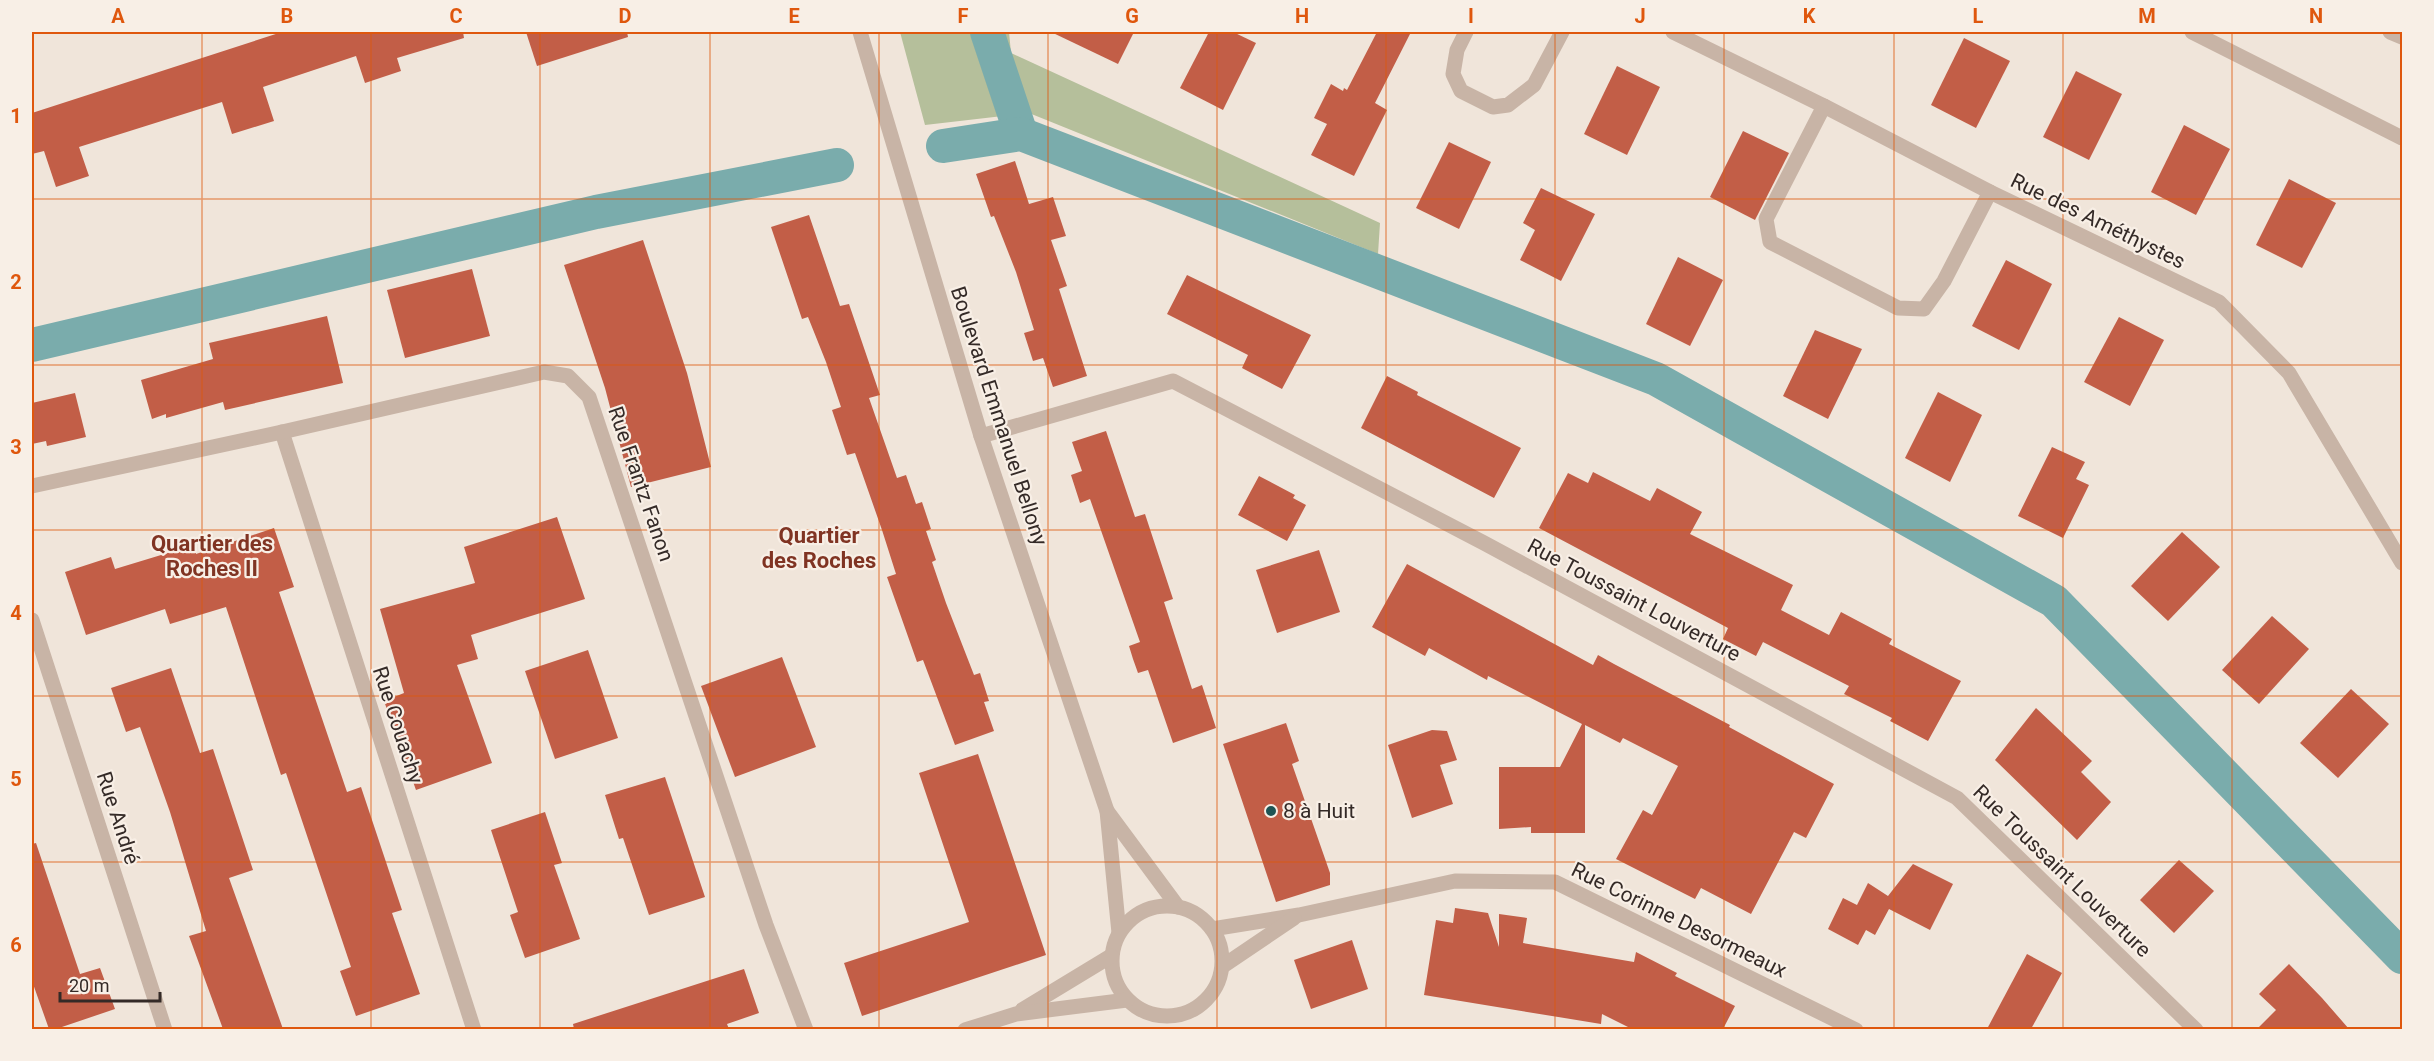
<svg xmlns="http://www.w3.org/2000/svg" width="2434" height="1061" font-family="Roboto,sans-serif">
<style>
.green{fill:#b5bf9b}
.lines{fill:none;stroke-linecap:round;stroke-linejoin:round}
.canal{stroke:#7aacac;stroke-width:34}
.building{fill:#c25e47}
.minor{stroke:#c8b4a6;stroke-width:15}
.grid{fill:none;stroke:#df570d;stroke-width:1.5;stroke-opacity:0.55}
.poi-dot{fill:#1e5454;stroke:#f8efe6;stroke-width:2}
.labels{text-anchor:middle;stroke-width:4.5;stroke-linejoin:round;paint-order:stroke}
.street-label{font-size:21px;fill:#342a27;stroke:#f8efe6}
.poi-label{font-size:21px;fill:#342a27;stroke:#f8efe6;text-anchor:start}
.neighbourhood-label{font-size:22px;font-weight:bold;fill:#803423;stroke:#f8efe6}
.neatline{fill:none;stroke:#df570d;stroke-width:2}
.grid-label{font-size:20px;text-anchor:middle;font-weight:bold;fill:#df570d}
</style>
<rect width="100%" height="100%" fill="#f0e5da"/>
<!-- green -->
<path class="green" d="M 900,32 L 1009,32 L 1011,53 L 1380,223 L 1378,254 L 1029,113 L 925,125 Z"/>
<g class="lines">
<!-- canal -->
<g class="canal">
<path d="M 987,32 L 1021,134"/>
<path d="M 943,146 L 1021,134 L 1656,379 L 2054,601 L 2402,957"/>
<path d="M 32,345 L 596,212 L 837,165"/>
</g>
</g>
<!-- building -->
<g class="building">
<path d="M 282,32 L 463,32 L 464,38 L 397,58 L 401,71 L 365,83 L 356,56 L 263,87 L 274,121 L 232,134 L 222,102 L 79,147 L 89,176 L 56,187 L 44,151 L 32,154 L 32,113 Z"/>
<path d="M 526,32 L 627,32 L 628,37 L 537,66 Z"/>
<path d="M 1051,32 L 1134,32 L 1118,64 Z"/>
<path d="M 1209,32 L 1233,32 L 1256,43 L 1223,110 L 1180,88 Z"/>
<path d="M 1377,32 L 1411,32 L 1375,103 L 1387,110 L 1354,176 L 1311,155 L 1327,124 L 1314,118 L 1331,84 L 1343,91 L 1344,88 L 1347,90 Z"/>
<path d="M 1964,38 L 2010,61 L 1976,128 L 1931,105 Z"/>
<path d="M 1617,66 L 1660,87 L 1627,155 L 1584,134 Z"/>
<path d="M 2076,71 L 2122,94 L 2089,160 L 2043,137 Z"/>
<path d="M 2184,125 L 2230,149 L 2196,215 L 2151,192 Z"/>
<path d="M 1743,131 L 1789,153 L 1755,220 L 1710,197 Z"/>
<path d="M 1449,142 L 1491,162 L 1459,229 L 1416,208 Z"/>
<path d="M 1015,161 L 1029,204 L 1053,197 L 1066,236 L 1051,240 L 1067,286 L 1059,289 L 1087,376 L 1053,387 L 1043,358 L 1033,361 L 1024,333 L 1034,330 L 1016,272 L 994,216 L 991,217 L 976,174 Z"/>
<path d="M 2289,179 L 2336,203 L 2302,268 L 2256,245 Z"/>
<path d="M 1541,188 L 1595,214 L 1561,281 L 1520,260 L 1535,230 L 1523,223 Z"/>
<path d="M 809,215 L 840,306 L 849,304 L 880,395 L 869,398 L 897,478 L 906,475 L 916,504 L 922,502 L 931,529 L 926,531 L 936,560 L 932,562 L 946,603 L 974,675 L 980,673 L 989,701 L 984,702 L 994,731 L 955,745 L 923,660 L 917,662 L 887,577 L 896,574 L 882,530 L 855,453 L 847,455 L 832,410 L 841,407 L 826,362 L 808,317 L 802,319 L 771,227 Z"/>
<path d="M 643,240 L 687,373 L 711,467 L 631,487 L 605,388 L 564,265 Z"/>
<path d="M 1678,257 L 1723,280 L 1690,346 L 1646,324 Z"/>
<path d="M 2006,260 L 2052,284 L 2019,350 L 1972,326 Z"/>
<path d="M 472,269 L 490,336 L 405,358 L 387,290 Z"/>
<path d="M 1187,275 L 1311,335 L 1282,389 L 1242,368 L 1248,355 L 1167,314 Z"/>
<path d="M 327,316 L 343,383 L 225,410 L 223,402 L 166,418 L 166,414 L 152,419 L 141,380 L 213,359 L 209,343 Z"/>
<path d="M 2119,317 L 2164,340 L 2130,406 L 2084,382 Z"/>
<path d="M 1815,330 L 1862,349 L 1828,419 L 1783,396 Z"/>
<path d="M 1387,376 L 1418,392 L 1417,395 L 1521,448 L 1494,498 L 1361,428 Z"/>
<path d="M 1938,392 L 1982,415 L 1950,482 L 1905,458 Z"/>
<path d="M 75,393 L 86,437 L 47,446 L 46,441 L 32,444 L 32,403 Z"/>
<path d="M 1106,431 L 1135,517 L 1145,514 L 1173,599 L 1164,602 L 1192,689 L 1202,685 L 1216,728 L 1173,743 L 1148,670 L 1138,673 L 1133,659 L 1129,646 L 1140,642 L 1090,499 L 1080,503 L 1071,475 L 1082,471 L 1072,442 Z"/>
<path d="M 2052,447 L 2085,462 L 2076,479 L 2089,485 L 2063,538 L 2018,516 Z"/>
<path d="M 1593,472 L 1650,501 L 1657,488 L 1702,512 L 1690,534 L 1793,585 L 1781,610 L 1829,635 L 1841,612 L 1892,639 L 1889,644 L 1961,681 L 1928,741 L 1890,721 L 1892,718 L 1844,694 L 1849,686 L 1763,642 L 1756,656 L 1723,639 L 1728,628 L 1539,528 L 1568,473 L 1588,483 Z"/>
<path d="M 1259,476 L 1295,495 L 1293,498 L 1306,505 L 1287,541 L 1238,515 Z"/>
<path d="M 557,517 L 585,599 L 471,635 L 478,659 L 457,665 L 492,763 L 416,790 L 384,701 L 404,693 L 380,609 L 475,583 L 464,547 Z"/>
<path d="M 274,528 L 294,587 L 279,592 L 347,792 L 361,787 L 402,910 L 392,913 L 420,994 L 356,1016 L 340,971 L 351,967 L 286,773 L 281,775 L 226,607 L 170,624 L 165,609 L 86,635 L 65,572 L 111,557 L 115,569 L 194,545 L 196,554 Z"/>
<path d="M 2182,532 L 2220,567 L 2168,621 L 2131,586 Z"/>
<path d="M 1319,550 L 1340,612 L 1277,633 L 1256,570 Z"/>
<path d="M 1407,564 L 1593,665 L 1598,655 L 1614,664 L 1730,725 L 1729,727 L 1834,784 L 1806,838 L 1794,832 L 1751,914 L 1701,888 L 1695,899 L 1616,859 L 1643,810 L 1652,815 L 1678,766 L 1623,738 L 1620,743 L 1585,725 L 1585,833 L 1531,833 L 1531,827 L 1499,829 L 1499,767 L 1560,767 L 1582,724 L 1488,676 L 1487,680 L 1429,648 L 1425,656 L 1372,627 Z"/>
<path d="M 2272,616 L 2309,649 L 2259,704 L 2222,670 Z"/>
<path d="M 588,650 L 618,738 L 555,759 L 525,671 Z"/>
<path d="M 782,657 L 816,747 L 735,777 L 701,686 Z"/>
<path d="M 171,668 L 200,753 L 213,749 L 253,870 L 229,878 L 283,1029 L 223,1029 L 189,936 L 206,931 L 170,812 L 140,727 L 126,732 L 111,688 Z"/>
<path d="M 2351,689 L 2389,724 L 2338,778 L 2300,743 Z"/>
<path d="M 2036,708 L 2092,761 L 2081,772 L 2111,802 L 2077,840 L 1995,760 Z"/>
<path d="M 1286,723 L 1299,761 L 1292,764 L 1330,873 L 1330,885 L 1276,902 L 1223,744 Z"/>
<path d="M 1432,730 L 1447,731 L 1457,760 L 1440,765 L 1453,804 L 1412,818 L 1388,745 Z"/>
<path d="M 978,754 L 1046,955 L 862,1016 L 844,963 L 969,922 L 919,773 Z"/>
<path d="M 665,777 L 705,897 L 649,915 L 623,838 L 619,839 L 605,795 Z"/>
<path d="M 545,812 L 562,863 L 554,865 L 580,939 L 525,958 L 510,915 L 518,912 L 491,830 Z"/>
<path d="M 36,843 L 80,974 L 100,968 L 115,1009 L 56,1029 L 49,1029 L 32,981 L 32,844 Z"/>
<path d="M 2179,860 L 2214,891 L 2174,933 L 2140,900 Z"/>
<path d="M 1913,864 L 1953,884 L 1930,930 L 1889,909 L 1875,935 L 1866,930 L 1858,945 L 1828,929 L 1843,898 L 1857,905 L 1868,883 L 1888,896 Z"/>
<path d="M 1455,908 L 1488,913 L 1499,947 L 1499,914 L 1527,918 L 1523,943 L 1634,962 L 1636,952 L 1677,973 L 1675,976 L 1735,1006 L 1723,1029 L 1632,1029 L 1602,1014 L 1601,1024 L 1424,995 L 1436,920 L 1453,923 Z"/>
<path d="M 1352,940 L 1368,989 L 1311,1009 L 1294,960 Z"/>
<path d="M 2027,954 L 2062,973 L 2031,1029 L 1987,1029 Z"/>
<path d="M 2289,964 L 2322,998 L 2349,1029 L 2257,1029 L 2276,1010 L 2259,994 Z"/>
<path d="M 744,969 L 759,1013 L 727,1024 L 729,1029 L 574,1029 L 573,1024 Z"/>
</g>
<g class="lines">
<!-- minor -->
<g class="minor">
<path d="M 860,32 L 981,436 L 1107,811 L 1119,933"/>
<path d="M 1466,32 L 1457,50 L 1453,74 L 1461,91 L 1493,107 L 1508,105 L 1534,85 L 1562,32"/>
<path d="M 1673,32 L 1824,106 L 1990,192 L 2219,302 L 2289,373 L 2402,563"/>
<path d="M 2192,32 L 2402,138"/>
<path d="M 2390,32 L 2402,37"/>
<path d="M 1824,106 L 1766,219 L 1770,242 L 1898,308 L 1924,309 L 1944,281 L 1990,192"/>
<path d="M 282,432 L 474,1030"/>
<path d="M 981,436 L 1173,381 L 1484,543 L 1957,798 L 2196,1030"/>
<path d="M 32,486 L 282,432 L 544,372 L 568,376 L 589,397 L 766,925 L 806,1030"/>
<path d="M 32,620 L 165,1030"/>
<path d="M 1107,811 L 1178,907"/>
<circle cx="1167" cy="961" r="55"/>
<path d="M 1212,929 L 1299,915 L 1455,881 L 1555,882 L 1856,1030"/>
<path d="M 1223,966 L 1294,918"/>
<path d="M 1022,1010 L 1111,956"/>
<path d="M 965,1030 L 1016,1014 L 1127,1000"/>
</g>
</g>
<!-- grid -->
<path class="grid" d="M 202,32 L 202,1030M 371,32 L 371,1030M 540,32 L 540,1030M 710,32 L 710,1030M 879,32 L 879,1030M 1048,32 L 1048,1030M 1217,32 L 1217,1030M 1386,32 L 1386,1030M 1555,32 L 1555,1030M 1724,32 L 1724,1030M 1894,32 L 1894,1030M 2063,32 L 2063,1030M 2232,32 L 2232,1030M 32,199 L 2402,199M 32,365 L 2402,365M 32,530 L 2402,530M 32,696 L 2402,696M 32,862 L 2402,862"/>
<!-- markers -->
<circle class="poi-dot" cx="1271" cy="811" r="6"/>
<g class="labels">
<!-- street labels -->
<g class="street-label">
<text transform="translate(2098 221) rotate(26)" y="7">Rue des Améthystes</text>
<text transform="translate(999 416) rotate(72)" y="7">Boulevard Emmanuel Bellony</text>
<text transform="translate(641 484) rotate(71)" y="7">Rue Frantz Fanon</text>
<text transform="translate(1634 600) rotate(28)" y="7">Rue Toussaint Louverture</text>
<text transform="translate(398 725) rotate(72)" y="7">Rue Couachy</text>
<text transform="translate(118 818) rotate(72)" y="7">Rue André</text>
<text transform="translate(2062 871) rotate(44)" y="7">Rue Toussaint Louverture</text>
<text transform="translate(1679 920) rotate(26)" y="7">Rue Corinne Desormeaux</text>
</g>
<!-- poi labels -->
<g class="poi-label">
<text x="1283" y="818">8 à Huit</text>
</g>
<!-- neighbourhood labels -->
<g class="neighbourhood-label">
<text x="819" y="543">Quartier<tspan x="819" dy="25">des Roches</tspan></text>
<text x="212" y="551">Quartier des<tspan x="212" dy="25">Roches II</tspan></text>
</g>
</g>
<!-- border -->
<rect width="2434" height="1061" fill="none" stroke="#f8efe6" stroke-width="66"/>
<!-- scale -->
<path d="M60 992v9h100v-9" fill="none" stroke="#342a27" stroke-width="3"/>
<text x="69" y="992" font-size="18" fill="#342a27" stroke="#f8efe6" stroke-width="4.5" paint-order="stroke">20 m</text>
<rect x="33" y="33" width="2368" height="995" class="neatline"/>
<g class="grid-label">
<text x="118" y="23">A</text>
<text x="287" y="23">B</text>
<text x="456" y="23">C</text>
<text x="625" y="23">D</text>
<text x="794" y="23">E</text>
<text x="963" y="23">F</text>
<text x="1132" y="23">G</text>
<text x="1302" y="23">H</text>
<text x="1471" y="23">I</text>
<text x="1640" y="23">J</text>
<text x="1809" y="23">K</text>
<text x="1978" y="23">L</text>
<text x="2147" y="23">M</text>
<text x="2316" y="23">N</text>
<text x="16" y="123">1</text>
<text x="16" y="289">2</text>
<text x="16" y="454">3</text>
<text x="16" y="620">4</text>
<text x="16" y="786">5</text>
<text x="16" y="952">6</text>
</g>
</svg>
